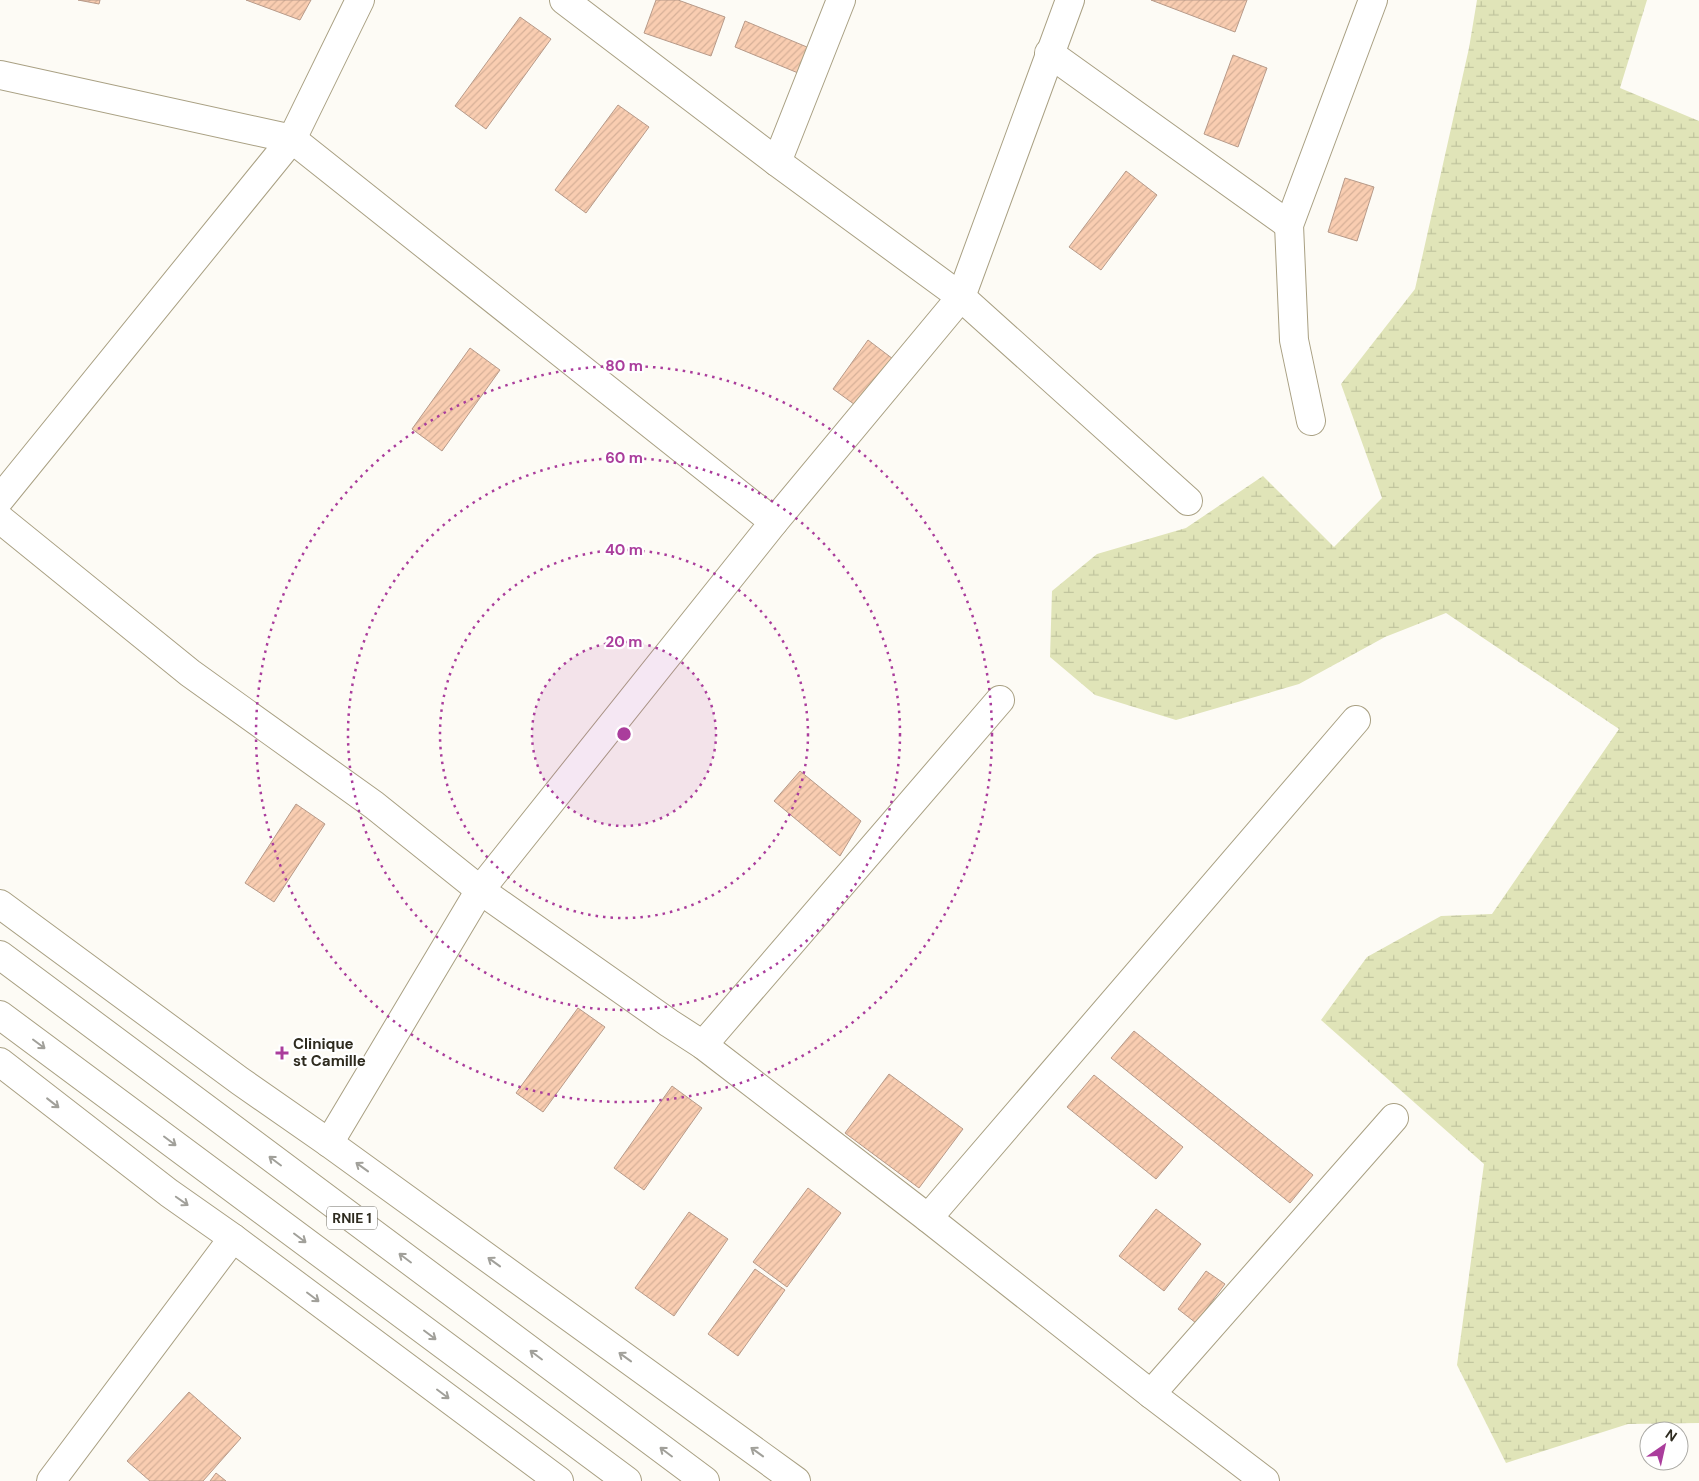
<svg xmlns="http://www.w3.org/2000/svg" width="1699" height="1481" font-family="'DM Sans',sans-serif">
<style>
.wetland{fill:url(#wetland-marsh)}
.building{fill:url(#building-hatch);stroke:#b79a89}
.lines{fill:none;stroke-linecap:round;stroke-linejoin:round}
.street-casing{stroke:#a9a083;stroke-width:30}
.highway-casing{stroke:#a9a083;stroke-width:30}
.street{stroke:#fff;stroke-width:28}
.highway{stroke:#fff;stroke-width:28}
.oneway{stroke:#a1a09a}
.ring{fill:none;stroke:#aa3d9c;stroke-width:2.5;stroke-dasharray:2.5 5}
.poi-dot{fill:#aa3d9c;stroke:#fff;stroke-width:2}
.labels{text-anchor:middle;stroke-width:4.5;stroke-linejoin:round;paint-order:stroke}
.shield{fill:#fff;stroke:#6d6b62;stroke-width:1}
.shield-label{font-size:14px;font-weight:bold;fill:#2e2b1f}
.poi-label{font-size:15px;font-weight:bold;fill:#2e2b1f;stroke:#fff;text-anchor:start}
.centre{fill:#aa3d9c;stroke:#fff;stroke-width:2.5}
.ring-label{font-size:15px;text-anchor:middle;font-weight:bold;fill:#aa3d9c;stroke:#fff;stroke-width:4.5;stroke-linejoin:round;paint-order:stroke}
</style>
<defs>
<pattern id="wetland-marsh" width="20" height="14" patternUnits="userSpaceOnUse" patternTransform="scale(1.25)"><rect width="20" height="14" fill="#e0e4b8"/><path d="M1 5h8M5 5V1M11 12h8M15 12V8" fill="none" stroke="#c0c49e"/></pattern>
<pattern id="building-hatch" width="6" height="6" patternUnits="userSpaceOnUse" patternTransform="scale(1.25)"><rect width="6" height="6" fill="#f9cdb1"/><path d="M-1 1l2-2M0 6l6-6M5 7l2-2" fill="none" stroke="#d6b098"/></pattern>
</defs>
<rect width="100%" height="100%" fill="#fdfbf5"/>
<!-- wetland -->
<path class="wetland" d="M 1477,0 L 1647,0 L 1620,88 L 1699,121 L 1699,1423 L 1628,1424 L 1506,1463 L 1457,1365 L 1484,1164 L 1321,1020 L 1367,957 L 1441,916 L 1492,914 L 1619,729 L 1446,613 L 1385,637 L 1299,684 L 1176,720 L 1095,695 L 1050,657 L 1052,591 L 1097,554 L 1186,528 L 1263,476 L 1334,547 L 1382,498 L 1341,384 L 1415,289 L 1469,48 Z"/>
<!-- building -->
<g class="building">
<path d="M 78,0 L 100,0 L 99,4 Z"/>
<path d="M 246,0 L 311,0 L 300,20 Z"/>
<path d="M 656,0 L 678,0 L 725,17 L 711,56 L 644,33 Z"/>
<path d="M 1151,0 L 1247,0 L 1235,32 Z"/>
<path d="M 520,17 L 551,39 L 486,129 L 455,106 Z"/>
<path d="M 745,21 L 814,50 L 803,75 L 735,47 Z"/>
<path d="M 1233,55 L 1267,68 L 1238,147 L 1204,134 Z"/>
<path d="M 618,105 L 649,127 L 586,213 L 555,190 Z"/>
<path d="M 1126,171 L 1157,195 L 1101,270 L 1069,247 Z"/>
<path d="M 1345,178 L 1374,187 L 1357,241 L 1328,232 Z"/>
<path d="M 868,340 L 893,359 L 858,407 L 833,389 Z"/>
<path d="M 470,348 L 500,370 L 442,451 L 412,429 Z"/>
<path d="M 800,771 L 861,821 L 840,856 L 774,801 Z"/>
<path d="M 296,804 L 325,824 L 274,902 L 245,883 Z"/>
<path d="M 578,1008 L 605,1027 L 543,1112 L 516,1093 Z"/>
<path d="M 1134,1031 L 1313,1175 L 1290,1203 L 1111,1058 Z"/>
<path d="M 889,1074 L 963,1129 L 919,1188 L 845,1133 Z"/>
<path d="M 1094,1075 L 1183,1147 L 1156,1179 L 1067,1107 Z"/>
<path d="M 672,1086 L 702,1108 L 644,1190 L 614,1168 Z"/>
<path d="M 808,1188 L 841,1213 L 787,1287 L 753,1262 Z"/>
<path d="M 1156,1209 L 1201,1244 L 1164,1291 L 1119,1256 Z"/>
<path d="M 689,1212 L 728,1239 L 674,1316 L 635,1288 Z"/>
<path d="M 755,1269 L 785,1290 L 738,1356 L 708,1334 Z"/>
<path d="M 1206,1271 L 1225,1284 L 1196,1323 L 1178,1309 Z"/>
<path d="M 189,1392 L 241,1438 L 203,1481 L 150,1481 L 127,1461 Z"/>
<path d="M 216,1473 L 226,1481 L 210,1481 Z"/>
</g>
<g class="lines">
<!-- street casing -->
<g class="street-casing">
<g id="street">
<path d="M 564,0 L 777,162 L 961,297 L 1188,501"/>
<path d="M 1049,53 L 1289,225"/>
<path d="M 0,75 L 292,139 L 774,522"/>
<path d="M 777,162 L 841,0"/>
<path d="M 1311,421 L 1294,340 L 1289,225 L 1373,0"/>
<path d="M 0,499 L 292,139 L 360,0"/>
<path d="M 0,519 L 190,673 L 374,805 L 480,890 L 669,1023 L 703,1045 L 928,1218 L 1151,1394 L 1265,1481"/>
<path d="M 0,904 L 240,1081 L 329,1143 L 796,1481"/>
<path d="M 703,1045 L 1000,700"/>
<path d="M 0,1062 L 169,1193 L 233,1238 L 559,1481"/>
<path d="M 329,1143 L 480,890 L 774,522 L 961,297 L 1070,0"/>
<path d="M 928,1218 L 1356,720"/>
<path d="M 1151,1394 L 1394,1118"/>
<path d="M 51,1481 L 233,1238"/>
</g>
</g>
<!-- highway casing -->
<g class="highway-casing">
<g id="highway">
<path d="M 0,955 L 705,1481"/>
<path d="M 0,1015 L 627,1481"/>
</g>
</g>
<!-- street -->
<use href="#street" class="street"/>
<!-- highway -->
<use href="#highway" class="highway"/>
</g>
<!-- one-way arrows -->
<defs><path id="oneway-shaft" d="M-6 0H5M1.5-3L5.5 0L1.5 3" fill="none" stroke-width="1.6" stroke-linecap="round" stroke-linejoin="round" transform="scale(1.25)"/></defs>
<g class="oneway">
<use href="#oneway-shaft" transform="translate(39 1044) rotate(37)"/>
<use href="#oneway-shaft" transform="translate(53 1103) rotate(38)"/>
<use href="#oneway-shaft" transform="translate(170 1141) rotate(37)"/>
<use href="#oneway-shaft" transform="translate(275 1161) rotate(-143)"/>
<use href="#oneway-shaft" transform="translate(362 1167) rotate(-144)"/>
<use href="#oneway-shaft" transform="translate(182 1201) rotate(35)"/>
<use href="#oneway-shaft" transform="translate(300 1238) rotate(37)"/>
<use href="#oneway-shaft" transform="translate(405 1258) rotate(-143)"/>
<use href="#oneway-shaft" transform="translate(494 1262) rotate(-144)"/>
<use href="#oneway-shaft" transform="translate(313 1297) rotate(37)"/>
<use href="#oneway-shaft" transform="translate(430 1335) rotate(37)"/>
<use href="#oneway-shaft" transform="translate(536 1355) rotate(-143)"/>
<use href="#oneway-shaft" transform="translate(625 1357) rotate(-144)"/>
<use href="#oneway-shaft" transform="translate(443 1394) rotate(37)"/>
<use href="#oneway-shaft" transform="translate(666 1452) rotate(-143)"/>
<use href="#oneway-shaft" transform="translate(757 1452) rotate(-144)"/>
</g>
<!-- distance rings -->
<circle cx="624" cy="734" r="92" fill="#aa3d9c" fill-opacity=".12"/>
<g class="ring">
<circle cx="624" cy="734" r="92"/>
<circle cx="624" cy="734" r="184"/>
<circle cx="624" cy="734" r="276"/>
<circle cx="624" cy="734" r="368"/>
</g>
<!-- markers -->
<path class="poi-dot" d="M279.5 1045.5h5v5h5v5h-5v5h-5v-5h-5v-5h5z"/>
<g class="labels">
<!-- shield labels -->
<rect class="shield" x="327" y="1206.5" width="50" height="23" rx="4"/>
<g class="shield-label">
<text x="352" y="1223">RNIE 1</text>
</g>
<!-- poi labels -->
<g class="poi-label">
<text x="293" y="1049">Clinique<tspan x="293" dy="17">st Camille</tspan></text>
</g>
</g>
<circle cx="624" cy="734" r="8" class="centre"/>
<g class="ring-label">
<text x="624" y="371">80 m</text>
<text x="624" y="463">60 m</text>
<text x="624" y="555">40 m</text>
<text x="624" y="647">20 m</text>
</g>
<!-- north arrow -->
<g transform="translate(1664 1446) rotate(34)"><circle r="24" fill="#ffffff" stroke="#abaaa5"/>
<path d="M0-4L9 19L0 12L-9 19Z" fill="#aa3d9c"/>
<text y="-8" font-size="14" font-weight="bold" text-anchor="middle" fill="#2e2b1f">N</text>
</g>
</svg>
